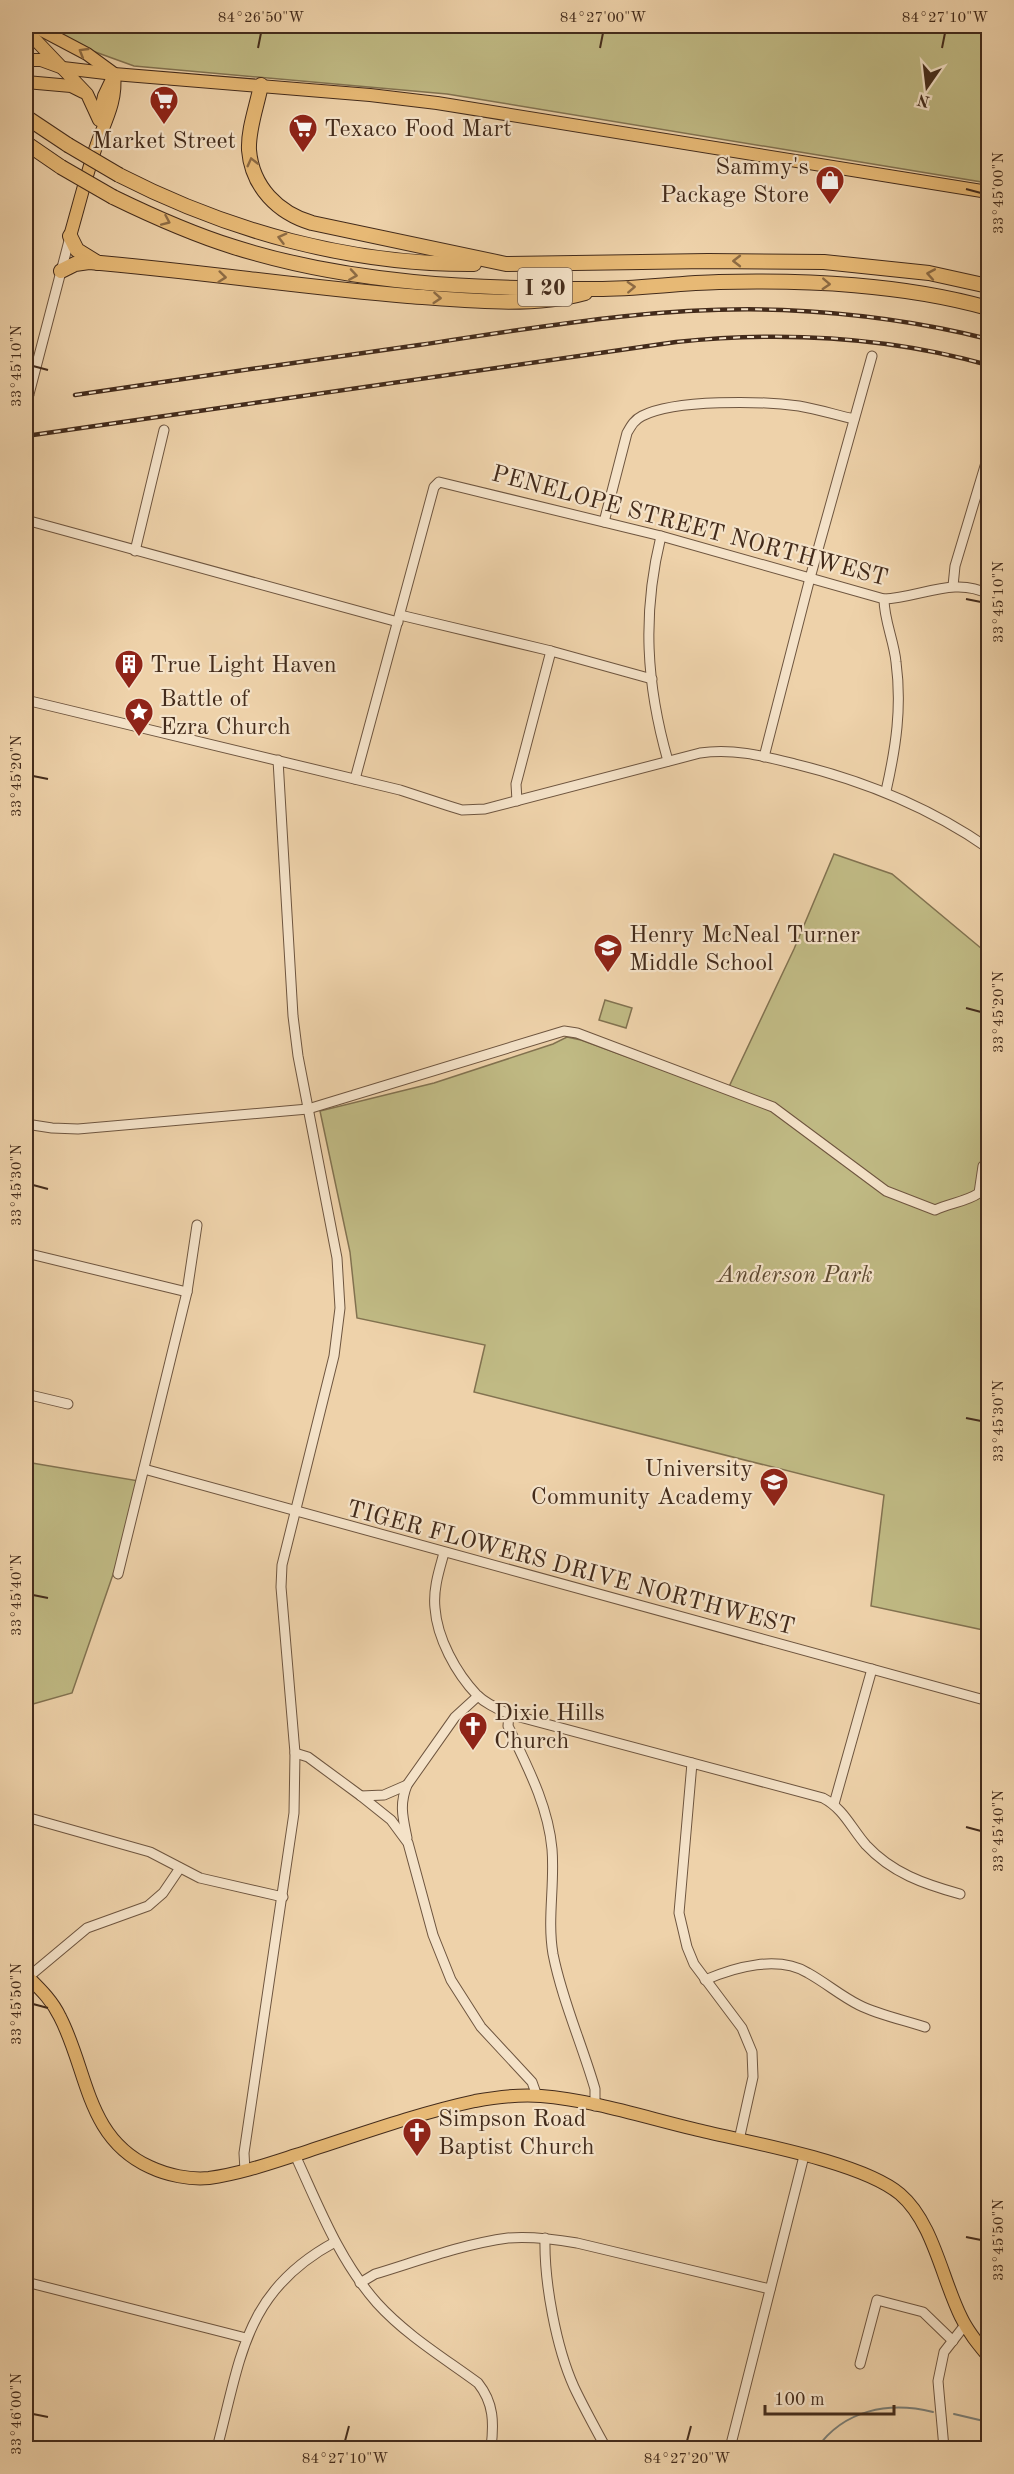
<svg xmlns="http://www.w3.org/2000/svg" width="1014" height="2474" font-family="'Old Standard TT',serif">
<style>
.green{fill:#c0ba84;stroke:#827250;stroke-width:1.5}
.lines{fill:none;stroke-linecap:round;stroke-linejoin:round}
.stream{stroke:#7a7e77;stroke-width:2}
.minor-casing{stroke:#6e553f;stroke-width:11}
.major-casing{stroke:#432b1b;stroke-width:14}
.highway-casing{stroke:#432b1b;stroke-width:16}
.minor{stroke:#f4e2c8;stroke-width:9}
.major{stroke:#e7b975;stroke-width:12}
.highway{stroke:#e7b975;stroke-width:14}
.rail-casing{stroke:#432b1b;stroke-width:4.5}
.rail{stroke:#f4e2c8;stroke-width:2;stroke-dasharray:7;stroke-linecap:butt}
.minor-bridge-casing{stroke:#6e553f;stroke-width:11;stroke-linecap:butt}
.highway-bridge-casing{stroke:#432b1b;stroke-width:16;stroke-linecap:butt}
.minor-bridge{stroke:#f4e2c8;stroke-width:9}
.highway-bridge{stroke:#e7b975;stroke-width:14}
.oneway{stroke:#8d6b44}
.ticks{fill:none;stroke:#432b1b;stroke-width:2}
.labels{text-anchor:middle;stroke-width:4.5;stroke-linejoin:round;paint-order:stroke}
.shield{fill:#f4e2c8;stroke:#78624f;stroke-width:1.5}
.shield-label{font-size:22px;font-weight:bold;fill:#432b1b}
.poi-label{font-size:24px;fill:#432b1b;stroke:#f4e2c8;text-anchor:start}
.street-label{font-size:24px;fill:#432b1b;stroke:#f4e2c8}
.park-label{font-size:24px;font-style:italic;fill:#5c4830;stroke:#f4e2c8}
.neatline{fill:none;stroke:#432b1b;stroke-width:2}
.ticks-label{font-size:15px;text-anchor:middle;fill:#432b1b}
</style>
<rect width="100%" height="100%" fill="#eed2aa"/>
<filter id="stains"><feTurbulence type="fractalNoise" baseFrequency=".00333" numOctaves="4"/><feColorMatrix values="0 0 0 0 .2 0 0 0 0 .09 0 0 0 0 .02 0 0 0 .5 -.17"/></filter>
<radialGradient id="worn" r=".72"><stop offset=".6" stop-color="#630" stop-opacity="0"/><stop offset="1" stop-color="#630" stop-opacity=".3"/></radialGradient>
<!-- green -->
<g class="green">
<path d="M 49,26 L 988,26 L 988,183 L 447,94 L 134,66 L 76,45 Z"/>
<path d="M 834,854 L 892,874 L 988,954 L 988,1631 L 871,1606 L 884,1495 L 474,1392 L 485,1345 L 357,1318 L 350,1252 L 320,1111 L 434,1083 L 553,1044 L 567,1037 L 581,1040 L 726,1093 L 794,949 Z"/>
<path d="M 605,1000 L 632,1008 L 626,1028 L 599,1020 Z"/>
<path d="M 26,1462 L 145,1482 L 72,1693 L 26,1706 Z"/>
</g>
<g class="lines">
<!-- stream -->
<g class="stream">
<path d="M 954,2414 L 988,2422"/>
<path d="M 817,2448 C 844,2410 888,2401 933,2412"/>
</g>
<!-- minor casing -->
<g class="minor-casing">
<g id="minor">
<path d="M 29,394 L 70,237"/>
<path d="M 988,404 L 988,413"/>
<path d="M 26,520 L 398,622"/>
<path d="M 604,522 L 627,433 C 631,426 634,420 642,416 C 675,399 762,401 799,406 C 817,409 836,415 854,419"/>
<path d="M 661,536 C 642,614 646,684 668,761"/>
<path d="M 135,551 L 164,430"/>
<path d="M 953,586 L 955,566 L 988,456"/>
<path d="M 884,599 C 884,620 894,641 896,662 C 902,707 896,747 886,791"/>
<path d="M 400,615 L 551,651 L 652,679"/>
<path d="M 26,700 L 400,790 L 449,806 L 462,810 L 485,809 L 700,753 C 733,748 763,756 795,764 C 865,781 929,807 988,848"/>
<path d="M 764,757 L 810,578 L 872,356"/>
<path d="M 355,779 L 434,487 L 439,482 L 661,536 L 884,599 C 919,598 955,576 988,594"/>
<path d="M 517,801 L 516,784 L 551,651"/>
<path d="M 26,1124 L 52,1128 L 78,1129 L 308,1109 L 564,1031 L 577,1033 L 773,1107 L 886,1191 L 935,1210 C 949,1203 966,1202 979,1193 L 983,1166 L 988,1162"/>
<path d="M 26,1253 L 187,1292"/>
<path d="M 26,1394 L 68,1404"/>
<path d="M 144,1469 L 988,1701"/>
<path d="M 444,1553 C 439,1571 433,1589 435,1608 C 437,1638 456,1673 477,1695 C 486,1704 498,1709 509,1714 L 823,1798 C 844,1809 851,1828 866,1845 C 892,1873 924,1884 960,1894"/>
<path d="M 118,1574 L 187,1292 L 197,1225"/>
<path d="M 509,1714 L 508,1726 C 527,1766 548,1805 552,1849 C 555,1884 547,1919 553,1954 C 562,2000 582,2044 595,2089 L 595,2106"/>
<path d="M 295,1753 L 308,1757 L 361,1796 L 391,1820 L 408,1843 L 433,1935 L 451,1980 L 481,2027 L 532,2082 L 537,2096"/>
<path d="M 692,1763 L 679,1913 L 687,1947 L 694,1964 L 742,2028 L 752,2052 L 753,2077 L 739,2140"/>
<path d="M 361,1796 L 384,1795 L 407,1785"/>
<path d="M 834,1804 L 872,1669"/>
<path d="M 26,1817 L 150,1852 L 200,1878 L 283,1897"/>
<path d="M 407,1838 C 403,1818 399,1805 407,1785 L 455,1717 L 478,1696"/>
<path d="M 26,1979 L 87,1928 L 148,1906 L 163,1893 L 180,1868"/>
<path d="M 705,1980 C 735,1967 778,1955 808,1973 C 826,1983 841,1996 859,2005 C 879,2015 904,2020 925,2027"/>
<path d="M 295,2155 C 319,2207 339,2260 377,2303 C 406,2335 444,2358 478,2383 C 494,2403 494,2423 491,2448"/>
<path d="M 245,2171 L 244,2153 L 294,1813 L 295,1753 L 281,1587 L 282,1565 L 334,1356 L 340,1308 L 337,1258 L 298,1056 L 293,1016 L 278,760"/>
<path d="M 545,2238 C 544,2282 556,2347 574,2387 C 584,2408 595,2428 606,2448"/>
<path d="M 26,2282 L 246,2338"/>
<path d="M 360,2283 L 375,2274 C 418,2261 463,2244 508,2238 C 531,2236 554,2239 577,2243 L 770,2289"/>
<path d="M 860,2364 L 877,2300 L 923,2312 L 953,2341"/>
<path d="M 217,2448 C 241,2358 244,2291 335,2242"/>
<path d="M 730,2448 L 804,2156"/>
<path d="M 944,2448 L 938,2381 L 944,2352 L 965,2325"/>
</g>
</g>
<!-- major casing -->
<g class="major-casing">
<g id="major">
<path d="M 34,26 L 87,54 L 113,73"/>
<path d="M 26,30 L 87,94 L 99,120"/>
<path d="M 26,60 L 41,60 L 63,68 L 114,74 L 370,95 L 437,103 L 988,192"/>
<path d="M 26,82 L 71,86 L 83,92"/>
<path d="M 99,118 L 104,96 L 114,75"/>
<path d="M 70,236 C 79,205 87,172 98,141 C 107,118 117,99 114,74"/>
<path d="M 26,1975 C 39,1988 52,2000 60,2017 C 88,2071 86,2138 150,2167 C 167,2175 190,2180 209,2178 C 239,2174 268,2164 296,2155 C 355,2136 415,2114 475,2101 C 497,2097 519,2094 541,2096 C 592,2100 644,2117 694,2129 C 746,2142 861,2161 900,2194 C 933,2222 942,2279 961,2317 C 968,2332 978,2344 988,2356"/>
</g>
</g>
<!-- highway casing -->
<g class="highway-casing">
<g id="highway">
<path d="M 261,85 C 257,106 248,129 249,150 C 252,187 278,213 312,223 L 506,264 L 708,261 L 824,262 L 929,273 L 988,286"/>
<path d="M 26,117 L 68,145"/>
<path d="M 26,143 L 61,167"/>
<path d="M 119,175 C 228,231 350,265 474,264"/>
<path d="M 113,197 C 152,216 192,234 234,247 C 351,284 474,289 597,289 C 637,289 678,283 719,282 C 808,280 902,284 988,308"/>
<path d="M 70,236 L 77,250 L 98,263"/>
<path d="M 61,271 L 75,264 L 89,262 C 196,271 301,287 408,296 C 464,300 531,308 585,293"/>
</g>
</g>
<!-- minor -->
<use href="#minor" class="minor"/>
<!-- major -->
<use href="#major" class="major"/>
<!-- highway -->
<use href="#highway" class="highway"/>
<!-- rail casing -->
<g class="rail-casing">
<g id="rail">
<path d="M 75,395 C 190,378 304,361 419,345 C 539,327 661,305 783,310 C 853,313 921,322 988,339"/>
<path d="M 26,436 L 676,342 C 782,331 885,336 988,365"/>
</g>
</g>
<!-- rail -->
<use href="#rail" class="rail"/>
<!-- minor-bridge casing -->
<g class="minor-bridge-casing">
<path id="minor-bridge" d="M 26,407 L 29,394"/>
</g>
<!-- highway-bridge casing -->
<g class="highway-bridge-casing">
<g id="highway-bridge">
<path d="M 68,145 L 119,175"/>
<path d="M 61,167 L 113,197"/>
</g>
</g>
<!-- minor-bridge -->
<use href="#minor-bridge" class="minor-bridge"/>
<!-- highway-bridge -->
<use href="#highway-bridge" class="highway-bridge"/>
</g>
<!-- one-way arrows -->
<defs><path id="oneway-chevron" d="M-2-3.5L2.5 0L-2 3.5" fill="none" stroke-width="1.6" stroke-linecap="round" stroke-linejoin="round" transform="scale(1.5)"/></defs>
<g class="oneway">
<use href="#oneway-chevron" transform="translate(83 52) rotate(-149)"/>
<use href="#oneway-chevron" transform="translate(252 162) rotate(-104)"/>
<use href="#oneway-chevron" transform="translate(166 221) rotate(24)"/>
<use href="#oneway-chevron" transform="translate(282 238) rotate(-165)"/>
<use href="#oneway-chevron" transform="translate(737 261) rotate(180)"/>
<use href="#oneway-chevron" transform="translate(931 274) rotate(-170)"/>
<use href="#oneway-chevron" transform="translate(353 275) rotate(9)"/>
<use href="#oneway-chevron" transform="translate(222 277) rotate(6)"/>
<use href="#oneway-chevron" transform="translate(826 284) rotate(3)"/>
<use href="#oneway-chevron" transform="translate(631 287) rotate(-3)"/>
<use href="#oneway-chevron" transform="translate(437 298) rotate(4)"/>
</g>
<!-- ticks -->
<path class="ticks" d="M 258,48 L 261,33M 600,48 L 603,33M 942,48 L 945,33M 966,189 L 981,193M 33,366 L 48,370M 966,599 L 981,602M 33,776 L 48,779M 966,1008 L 981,1012M 33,1185 L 48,1189M 966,1418 L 981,1421M 33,1595 L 48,1598M 966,1827 L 981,1831M 33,2004 L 48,2008M 966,2237 L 981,2240M 33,2414 L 48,2417M 345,2441 L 349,2426M 687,2441 L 691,2426"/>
<!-- icons -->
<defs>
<g id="supermarket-pin" transform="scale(1.5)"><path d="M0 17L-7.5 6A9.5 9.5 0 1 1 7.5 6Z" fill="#8f2418" stroke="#f4e2c8"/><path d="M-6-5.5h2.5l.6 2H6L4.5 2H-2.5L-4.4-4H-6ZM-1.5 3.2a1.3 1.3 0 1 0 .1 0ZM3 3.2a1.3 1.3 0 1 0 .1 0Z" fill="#fff"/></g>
<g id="shop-pin" transform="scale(1.5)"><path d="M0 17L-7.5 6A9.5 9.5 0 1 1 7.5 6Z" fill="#8f2418" stroke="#f4e2c8"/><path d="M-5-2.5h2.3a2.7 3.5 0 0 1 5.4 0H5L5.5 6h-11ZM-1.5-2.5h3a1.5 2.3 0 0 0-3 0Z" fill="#fff"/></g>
<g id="building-pin" transform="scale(1.5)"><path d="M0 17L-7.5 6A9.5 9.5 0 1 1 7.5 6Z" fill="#8f2418" stroke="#f4e2c8"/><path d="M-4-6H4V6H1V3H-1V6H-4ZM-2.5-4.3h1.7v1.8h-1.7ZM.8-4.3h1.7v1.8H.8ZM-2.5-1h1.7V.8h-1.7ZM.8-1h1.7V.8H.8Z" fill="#fff"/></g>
<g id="sight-pin" transform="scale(1.5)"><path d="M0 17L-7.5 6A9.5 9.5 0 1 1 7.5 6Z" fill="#8f2418" stroke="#f4e2c8"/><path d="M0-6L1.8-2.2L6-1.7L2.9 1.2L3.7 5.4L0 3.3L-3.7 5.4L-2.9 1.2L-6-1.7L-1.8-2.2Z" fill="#fff"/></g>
<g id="school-pin" transform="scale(1.5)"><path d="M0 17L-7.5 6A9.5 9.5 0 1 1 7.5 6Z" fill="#8f2418" stroke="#f4e2c8"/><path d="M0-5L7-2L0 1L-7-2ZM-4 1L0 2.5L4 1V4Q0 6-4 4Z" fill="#fff"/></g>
<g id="church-pin" transform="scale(1.5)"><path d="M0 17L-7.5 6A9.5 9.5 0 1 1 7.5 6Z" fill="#8f2418" stroke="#f4e2c8"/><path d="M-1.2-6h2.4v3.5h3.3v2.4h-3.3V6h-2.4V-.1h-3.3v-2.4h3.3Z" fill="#fff"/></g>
</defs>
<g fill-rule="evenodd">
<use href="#supermarket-pin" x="164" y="100"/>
<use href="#supermarket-pin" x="303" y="128"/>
<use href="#shop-pin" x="830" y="180"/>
<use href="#building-pin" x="129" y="664"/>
<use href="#sight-pin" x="139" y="712"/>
<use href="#school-pin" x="608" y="948"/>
<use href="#school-pin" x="774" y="1482"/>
<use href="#church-pin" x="473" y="1726"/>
<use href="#church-pin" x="417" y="2132"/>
</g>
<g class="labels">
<!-- shield labels -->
<rect class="shield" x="518" y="268" width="54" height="38" rx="4.5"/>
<g class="shield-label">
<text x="545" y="295">I 20</text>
</g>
<!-- poi labels -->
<g class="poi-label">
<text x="324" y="136">Texaco Food Mart</text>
<text x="164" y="148" text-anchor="middle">Market Street</text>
<text x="809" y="174" text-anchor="end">Sammy's<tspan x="809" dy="28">Package Store</tspan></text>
<text x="150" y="672">True Light Haven</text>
<text x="160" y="706">Battle of<tspan x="160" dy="28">Ezra Church</tspan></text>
<text x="629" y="942">Henry McNeal Turner<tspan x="629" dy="28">Middle School</tspan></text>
<text x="753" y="1476" text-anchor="end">University<tspan x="753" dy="28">Community Academy</tspan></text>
<text x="494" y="1720">Dixie Hills<tspan x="494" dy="28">Church</tspan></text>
<text x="438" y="2126">Simpson Road<tspan x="438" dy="28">Baptist Church</tspan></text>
</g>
<!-- street labels -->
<g class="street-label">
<text transform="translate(690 525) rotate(15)" y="8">PENELOPE STREET NORTHWEST</text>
<text transform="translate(571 1567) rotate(15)" y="8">TIGER FLOWERS DRIVE NORTHWEST</text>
</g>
<!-- park labels -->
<g class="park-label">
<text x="795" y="1282">Anderson Park</text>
</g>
</g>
<!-- margin -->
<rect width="1014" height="2474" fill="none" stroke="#eed2aa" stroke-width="66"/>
<!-- north arrow -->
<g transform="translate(927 87) rotate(194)" stroke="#f4e2c8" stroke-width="4.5" paint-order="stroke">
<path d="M0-4.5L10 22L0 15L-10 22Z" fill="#432b1b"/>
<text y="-9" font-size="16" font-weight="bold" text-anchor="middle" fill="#432b1b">N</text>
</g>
<!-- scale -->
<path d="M765 2405v9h129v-9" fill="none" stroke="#432b1b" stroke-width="3"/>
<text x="774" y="2405" font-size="18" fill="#432b1b" stroke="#f4e2c8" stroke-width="4.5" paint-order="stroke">100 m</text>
<rect x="33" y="33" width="948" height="2408" class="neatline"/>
<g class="ticks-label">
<text x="261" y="22">84°26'50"W</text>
<text x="603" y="22">84°27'00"W</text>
<text x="945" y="22">84°27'10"W</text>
<text transform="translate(998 193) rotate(-90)" y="5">33°45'00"N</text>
<text transform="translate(16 366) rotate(-90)" y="5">33°45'10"N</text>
<text transform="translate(998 602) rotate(-90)" y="5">33°45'10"N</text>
<text transform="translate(16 776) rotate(-90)" y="5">33°45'20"N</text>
<text transform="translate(998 1012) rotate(-90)" y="5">33°45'20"N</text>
<text transform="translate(16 1185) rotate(-90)" y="5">33°45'30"N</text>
<text transform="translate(998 1421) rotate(-90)" y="5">33°45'30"N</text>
<text transform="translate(16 1595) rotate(-90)" y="5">33°45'40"N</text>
<text transform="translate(998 1831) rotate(-90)" y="5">33°45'40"N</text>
<text transform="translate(16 2004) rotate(-90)" y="5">33°45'50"N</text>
<text transform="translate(998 2240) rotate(-90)" y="5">33°45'50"N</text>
<text transform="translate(16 2414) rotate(-90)" y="5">33°46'00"N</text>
<text x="345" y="2463">84°27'10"W</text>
<text x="687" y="2463">84°27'20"W</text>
</g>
<rect width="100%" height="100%" filter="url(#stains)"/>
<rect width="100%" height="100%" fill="url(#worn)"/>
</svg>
